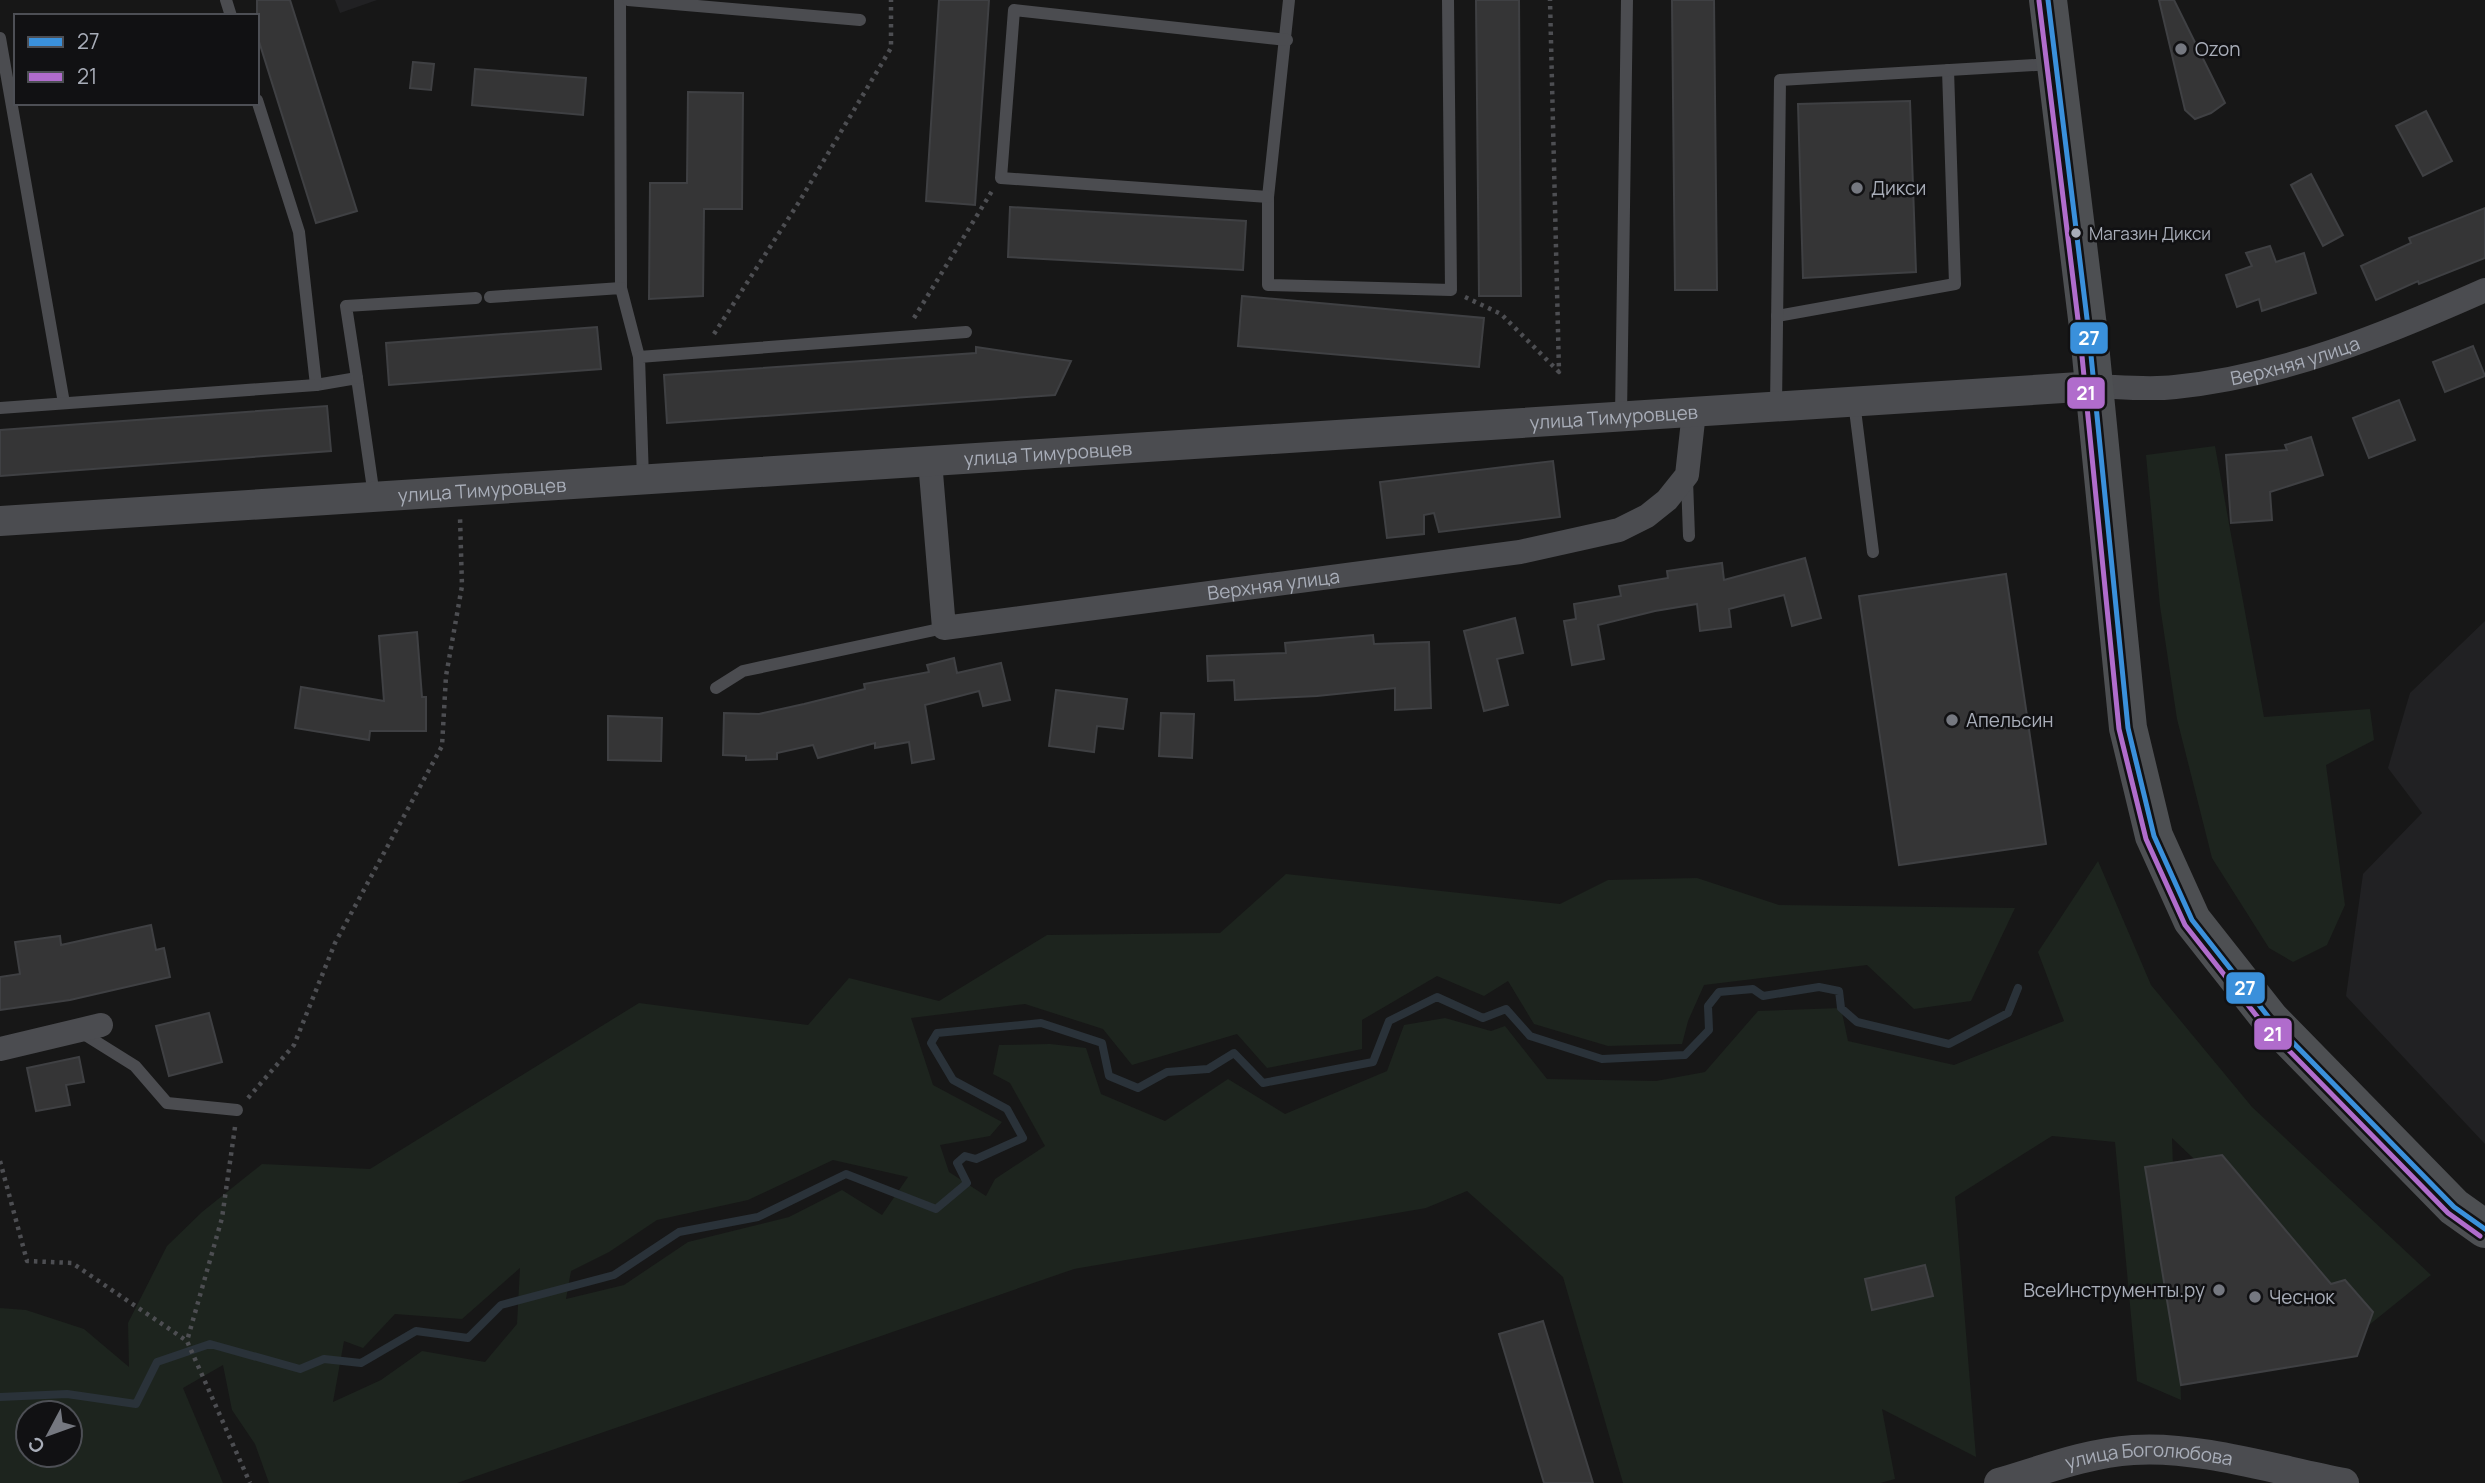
<svg xmlns="http://www.w3.org/2000/svg" width="2485" height="1483" font-family="Manrope,sans-serif">
<style>
.built{fill:#212123}
.green{fill:#1d241e;fill-rule:evenodd}
.lines{fill:none;stroke-linecap:round;stroke-linejoin:round}
.stream{stroke:#2a3239;stroke-width:8}
.building{fill:#353536;stroke:#3f4043;stroke-width:2}
.path{stroke:#4d4e52;stroke-width:4.5;stroke-dasharray:3.5 5;stroke-linecap:butt}
.service{stroke:#4b4c50;stroke-width:12}
.minor{stroke:#4b4c50;stroke-width:24}
.tertiary{stroke:#4b4c50;stroke-width:30}
.primary{stroke:#4d4f52;stroke-width:38}
.bus-1-casing{stroke:#111113;stroke-width:10}
.bus-2-casing{stroke:#111113;stroke-width:10}
.bus-1{stroke:#3a90db;stroke-width:5}
.bus-2{stroke:#b06ccc;stroke-width:5}
.poi-dot{fill:#757880;stroke:#111113;stroke-width:2.5}
.bus-dot{fill:#a8adb8;stroke:#111113;stroke-width:2.5}
.labels{text-anchor:middle;stroke-width:5;stroke-linejoin:round;paint-order:stroke}
.bus-label{font-size:17px;fill:#a8adb8;stroke:#111113;text-anchor:start}
.poi-label{font-size:19px;fill:#a8adb8;stroke:#111113;text-anchor:start}
.street-label{font-size:19px;fill:#a8adb8;stroke:#111113}
.line-badge{stroke:#111113;stroke-width:2.5}
.badge-label{font-size:19px;text-anchor:middle;font-weight:bold;fill:#fff}
</style>
<rect width="100%" height="100%" fill="#171717"/>
<!-- built -->
<g class="built">
<path d="M 335,0 L 377,0 L 340,13 Z"/>
<path d="M 2485,621 L 2485,1144 L 2346,996 L 2363,874 L 2422,813 L 2388,768 L 2410,693 Z"/>
</g>
<!-- green -->
<g class="green">
<path d="M 2215,446 L 2264,717 L 2370,709 L 2374,740 L 2326,765 L 2345,905 L 2327,945 L 2293,962 L 2269,948 L 2212,858 L 2177,719 L 2160,606 L 2146,455 Z"/>
<path d="M 2098,861 L 2151,985 L 2252,1107 L 2431,1275 L 2369,1325 L 2172,1138 L 2181,1400 L 2137,1381 L 2115,1142 L 2052,1136 L 1955,1197 L 1976,1457 L 1882,1409 L 1895,1479 L 1880,1483 L 1623,1483 L 1563,1277 L 1467,1191 L 1426,1208 L 1074,1269 L 457,1483 L 269,1483 L 255,1444 L 232,1410 L 223,1365 L 183,1388 L 223,1483 L 0,1483 L 0,1308 L 26,1310 L 84,1329 L 129,1367 L 128,1323 L 167,1246 L 202,1212 L 262,1164 L 370,1169 L 639,1003 L 808,1025 L 849,978 L 939,1001 L 1047,935 L 1220,933 L 1286,874 L 1560,904 L 1608,880 L 1697,878 L 1779,905 L 2015,908 L 1971,1001 L 1914,1009 L 1867,965 L 1704,985 L 1688,1021 L 1682,1044 L 1608,1046 L 1534,1024 L 1508,981 L 1484,996 L 1437,976 L 1362,1020 L 1362,1049 L 1267,1068 L 1237,1034 L 1132,1065 L 1103,1029 L 1025,1004 L 911,1018 L 933,1085 L 1002,1122 L 990,1136 L 940,1145 L 949,1172 L 986,1196 L 995,1179 L 1045,1146 L 1010,1083 L 993,1074 L 999,1045 L 1050,1044 L 1086,1048 L 1101,1094 L 1165,1121 L 1228,1079 L 1285,1114 L 1387,1071 L 1404,1025 L 1445,1018 L 1491,1031 L 1505,1026 L 1547,1079 L 1656,1081 L 1705,1072 L 1758,1011 L 1841,1008 L 1848,1041 L 1954,1065 L 2064,1021 L 2038,952 ZM 833,1160 L 908,1177 L 882,1215 L 842,1190 L 789,1217 L 688,1242 L 624,1285 L 566,1299 L 571,1271 L 609,1252 L 657,1220 L 748,1200 ZM 520,1268 L 517,1324 L 485,1362 L 422,1351 L 381,1380 L 333,1402 L 344,1341 L 363,1348 L 395,1314 L 462,1319 ZM 28,1413 L 70,1413 L 70,1455 L 28,1455 Z"/>
</g>
<g class="lines">
<!-- stream -->
<path class="stream" d="M 0,1397 L 67,1394 L 136,1404 L 157,1362 L 210,1344 L 300,1369 L 324,1359 L 361,1363 L 416,1331 L 468,1338 L 501,1305 L 614,1275 L 679,1232 L 758,1217 L 846,1174 L 936,1209 L 967,1183 L 957,1163 L 965,1156 L 976,1159 L 1023,1138 L 1007,1109 L 953,1080 L 931,1043 L 937,1033 L 1041,1023 L 1102,1043 L 1109,1076 L 1138,1088 L 1167,1072 L 1208,1069 L 1234,1053 L 1263,1083 L 1373,1062 L 1389,1021 L 1437,997 L 1483,1018 L 1506,1009 L 1530,1036 L 1602,1059 L 1685,1055 L 1709,1030 L 1708,1006 L 1719,992 L 1753,989 L 1763,996 L 1819,987 L 1839,991 L 1841,1008 L 1857,1022 L 1949,1044 L 2008,1013 L 2018,988"/>
</g>
<!-- building -->
<g class="building">
<path d="M 257,0 L 290,0 L 357,211 L 316,223 L 257,35 Z"/>
<path d="M 939,0 L 989,0 L 975,205 L 926,201 Z"/>
<path d="M 1476,0 L 1519,0 L 1521,296 L 1479,296 Z"/>
<path d="M 1672,0 L 1714,0 L 1717,290 L 1675,290 Z"/>
<path d="M 2159,0 L 2174,0 L 2225,103 L 2211,113 L 2195,119 L 2185,110 Z"/>
<path d="M 413,62 L 434,64 L 431,90 L 410,88 Z"/>
<path d="M 475,69 L 586,78 L 583,115 L 472,105 Z"/>
<path d="M 688,92 L 743,93 L 742,209 L 704,209 L 703,296 L 649,299 L 650,183 L 687,183 Z"/>
<path d="M 1910,101 L 1916,272 L 1803,278 L 1798,104 Z"/>
<path d="M 2426,111 L 2452,161 L 2423,176 L 2396,126 Z"/>
<path d="M 2311,174 L 2343,235 L 2323,246 L 2291,185 Z"/>
<path d="M 1010,207 L 1246,221 L 1243,270 L 1008,257 Z"/>
<path d="M 2485,208 L 2485,258 L 2419,284 L 2418,281 L 2376,300 L 2361,266 L 2411,243 L 2409,238 Z"/>
<path d="M 2270,246 L 2276,262 L 2304,253 L 2316,293 L 2262,311 L 2259,299 L 2237,307 L 2226,275 L 2252,266 L 2246,253 Z"/>
<path d="M 1242,296 L 1484,318 L 1479,367 L 1238,346 Z"/>
<path d="M 597,327 L 601,369 L 389,385 L 386,343 Z"/>
<path d="M 2473,346 L 2485,376 L 2445,392 L 2433,362 Z"/>
<path d="M 976,347 L 1071,361 L 1055,395 L 667,423 L 664,375 L 976,353 Z"/>
<path d="M 2399,400 L 2415,440 L 2369,458 L 2353,418 Z"/>
<path d="M 327,406 L 331,451 L 0,476 L 0,430 Z"/>
<path d="M 2311,437 L 2323,475 L 2270,492 L 2272,520 L 2231,523 L 2226,455 L 2287,450 L 2285,445 Z"/>
<path d="M 1553,461 L 1560,517 L 1439,532 L 1434,513 L 1424,515 L 1424,534 L 1387,538 L 1380,482 Z"/>
<path d="M 1805,558 L 1821,618 L 1792,626 L 1784,595 L 1729,609 L 1731,627 L 1700,631 L 1697,604 L 1655,611 L 1598,625 L 1604,659 L 1572,665 L 1564,621 L 1576,619 L 1574,604 L 1621,596 L 1619,586 L 1668,578 L 1667,571 L 1722,563 L 1724,580 Z"/>
<path d="M 2006,574 L 2046,844 L 1899,865 L 1859,596 Z"/>
<path d="M 1515,618 L 1523,653 L 1497,659 L 1508,705 L 1484,711 L 1464,631 Z"/>
<path d="M 417,632 L 422,697 L 426,697 L 426,731 L 370,731 L 369,740 L 295,728 L 301,687 L 384,701 L 379,636 Z"/>
<path d="M 1373,635 L 1374,644 L 1429,642 L 1431,708 L 1395,710 L 1395,688 L 1317,696 L 1235,700 L 1234,680 L 1208,681 L 1207,656 L 1286,653 L 1285,643 Z"/>
<path d="M 954,658 L 957,673 L 1001,663 L 1010,700 L 983,706 L 979,691 L 925,705 L 934,759 L 912,763 L 909,742 L 875,748 L 875,743 L 818,758 L 813,745 L 777,753 L 777,759 L 746,760 L 746,756 L 723,755 L 724,713 L 759,714 L 804,704 L 865,689 L 864,684 L 929,672 L 927,665 Z"/>
<path d="M 1056,690 L 1127,699 L 1123,729 L 1097,726 L 1094,752 L 1049,746 Z"/>
<path d="M 1161,713 L 1194,714 L 1192,758 L 1159,756 Z"/>
<path d="M 608,716 L 662,718 L 661,761 L 608,760 Z"/>
<path d="M 151,925 L 156,950 L 164,948 L 170,977 L 70,1000 L 0,1010 L 0,977 L 20,974 L 15,942 L 60,936 L 61,945 Z"/>
<path d="M 209,1013 L 222,1062 L 169,1076 L 156,1026 Z"/>
<path d="M 79,1057 L 84,1082 L 66,1085 L 70,1105 L 36,1111 L 27,1068 Z"/>
<path d="M 2222,1155 L 2331,1284 L 2345,1280 L 2373,1312 L 2357,1356 L 2181,1385 L 2145,1167 Z"/>
<path d="M 1925,1265 L 1933,1296 L 1872,1310 L 1865,1279 Z"/>
<path d="M 1543,1321 L 1593,1483 L 1544,1483 L 1499,1334 Z"/>
</g>
<g class="lines">
<!-- path -->
<g class="path">
<path d="M 1465,297 L 1501,314 L 1559,372 L 1550,0"/>
<path d="M 914,318 L 992,191"/>
<path d="M 714,334 L 799,202 L 891,48 L 891,0"/>
<path d="M 248,1098 L 294,1045 L 335,943 L 442,746 L 446,676 L 462,586 L 460,517"/>
<path d="M 235,1127 L 222,1218 L 187,1341 L 250,1483"/>
<path d="M 0,1161 L 27,1261 L 72,1263 L 187,1341"/>
</g>
<!-- service -->
<g class="service">
<path d="M 226,0 L 231,16"/>
<path d="M 620,0 L 621,288"/>
<path d="M 628,0 L 860,20"/>
<path d="M 1289,0 L 1268,197 L 1268,285 L 1451,290 L 1448,0"/>
<path d="M 0,38 L 64,403"/>
<path d="M 257,100 L 299,232 L 316,385 L 357,378 L 374,496"/>
<path d="M 1268,197 L 1001,178 L 1014,10 L 1287,40"/>
<path d="M 490,297 L 621,288 L 639,357"/>
<path d="M 1777,316 L 1955,284 L 1948,70"/>
<path d="M 357,378 L 346,306 L 476,298"/>
<path d="M 1854,402 L 1873,552"/>
<path d="M 1776,407 L 1780,80 L 2052,64"/>
<path d="M 0,408 L 316,385"/>
<path d="M 1621,416 L 1627,0"/>
<path d="M 643,479 L 639,357 L 966,332"/>
<path d="M 1687,480 L 1689,536"/>
<path d="M 716,688 L 743,671 L 944,628"/>
<path d="M 79,1031 L 135,1066 L 167,1103 L 237,1110"/>
</g>
<!-- minor -->
<g class="minor">
<path id="s1" d="M 2095,386 C 2121,387 2149,390 2175,387 C 2284,376 2386,334 2485,290"/>
<path id="s2" d="M 930,461 L 944,628 L 1520,552 L 1619,530 L 1647,516 L 1667,500 L 1687,475 L 1694,412"/>
<path d="M 0,1049 L 101,1025"/>
</g>
<!-- tertiary -->
<g class="tertiary">
<path id="s3" d="M 0,521 L 2095,386"/>
<path id="s4" d="M 1999,1483 C 2043,1470 2087,1453 2133,1450 C 2197,1445 2280,1471 2344,1483"/>
</g>
<!-- primary -->
<path class="primary" d="M 2048,0 L 2089,335 L 2128,728 L 2154,836 L 2192,920 L 2270,1019 L 2454,1207 L 2485,1229"/>
<!-- bus-1 casing -->
<g class="bus-1-casing">
<path id="bus-1" d="M 2048,0 L 2089,335 L 2128,728 L 2154,836 L 2192,920 L 2270,1019 L 2454,1207 L 2485,1229"/>
</g>
<!-- bus-2 casing -->
<g class="bus-2-casing">
<path id="bus-2" d="M 2039,1 L 2080,336 L 2119,729 L 2146,839 L 2185,925 L 2263,1024 L 2448,1213 L 2480,1236"/>
</g>
<!-- bus-1 -->
<use href="#bus-1" class="bus-1"/>
<!-- bus-2 -->
<use href="#bus-2" class="bus-2"/>
</g>
<!-- markers -->
<g class="poi-dot">
<circle cx="2181" cy="49" r="7"/>
<circle cx="1857" cy="188" r="7"/>
<circle cx="1952" cy="720" r="7"/>
<circle cx="2219" cy="1290" r="7"/>
<circle cx="2255" cy="1297" r="7"/>
</g>
<circle class="bus-dot" cx="2076" cy="233" r="6"/>
<g class="labels">
<!-- bus labels -->
<g class="bus-label">
<text x="2089" y="240">Магазин Дикси</text>
</g>
<!-- poi labels -->
<g class="poi-label">
<text x="2195" y="56">Ozon</text>
<text x="1871" y="195">Дикси</text>
<text x="1966" y="727">Апельсин</text>
<text x="2205" y="1297" text-anchor="end">ВсеИнструменты.ру</text>
<text x="2269" y="1304">Чеснок</text>
</g>
<!-- street labels -->
<g class="street-label">
<text dy="7" stroke="none"><textPath href="#s1" startOffset="203">Верхняя улица</textPath></text>
<text dy="7" stroke="none"><textPath href="#s3" startOffset="1617">улица Тимуровцев</textPath></text>
<text dy="7" stroke="none"><textPath href="#s3" startOffset="1050">улица Тимуровцев</textPath></text>
<text dy="7" stroke="none"><textPath href="#s3" startOffset="483">улица Тимуровцев</textPath></text>
<text dy="7" stroke="none"><textPath href="#s2" startOffset="500">Верхняя улица</textPath></text>
<text dy="7" stroke="none"><textPath href="#s4" startOffset="154">улица Боголюбова</textPath></text>
</g>
</g>
<g class="line-badge">
<rect x="2069" y="321" width="40" height="34" rx="7" fill="#3a90db"/>
<rect x="2066" y="376" width="40" height="34" rx="7" fill="#b06ccc"/>
<rect x="2225" y="971" width="41" height="34" rx="7" fill="#3a90db"/>
<rect x="2253" y="1017" width="40" height="34" rx="7" fill="#b06ccc"/>
</g>
<g class="badge-label">
<text x="2089" y="345">27</text>
<text x="2086" y="400">21</text>
<text x="2245" y="995">27</text>
<text x="2273" y="1041">21</text>
</g>
<!-- legend -->
<rect x="14" y="14" width="245" height="91" fill="#111113" stroke="#4d4f55" stroke-width="2"/>
<rect x="28" y="37" width="35" height="10" fill="#3a90db" stroke="#4d4f55" stroke-width="2"/>
<text x="77" y="49" font-size="21" fill="#a8adb8">27</text>
<rect x="28" y="72" width="35" height="10" fill="#b06ccc" stroke="#4d4f55" stroke-width="2"/>
<text x="77" y="84" font-size="21" fill="#a8adb8">21</text>
<!-- north arrow -->
<g transform="translate(49 1434) rotate(229)"><circle r="33" fill="#111113" stroke="#4d4f55" stroke-width="2"/>
<path d="M0-5L12 26L0 18L-12 26Z" fill="#757880"/>
<text y="-10" font-size="19" font-weight="bold" text-anchor="middle" fill="#a8adb8">С</text>
</g>
</svg>
